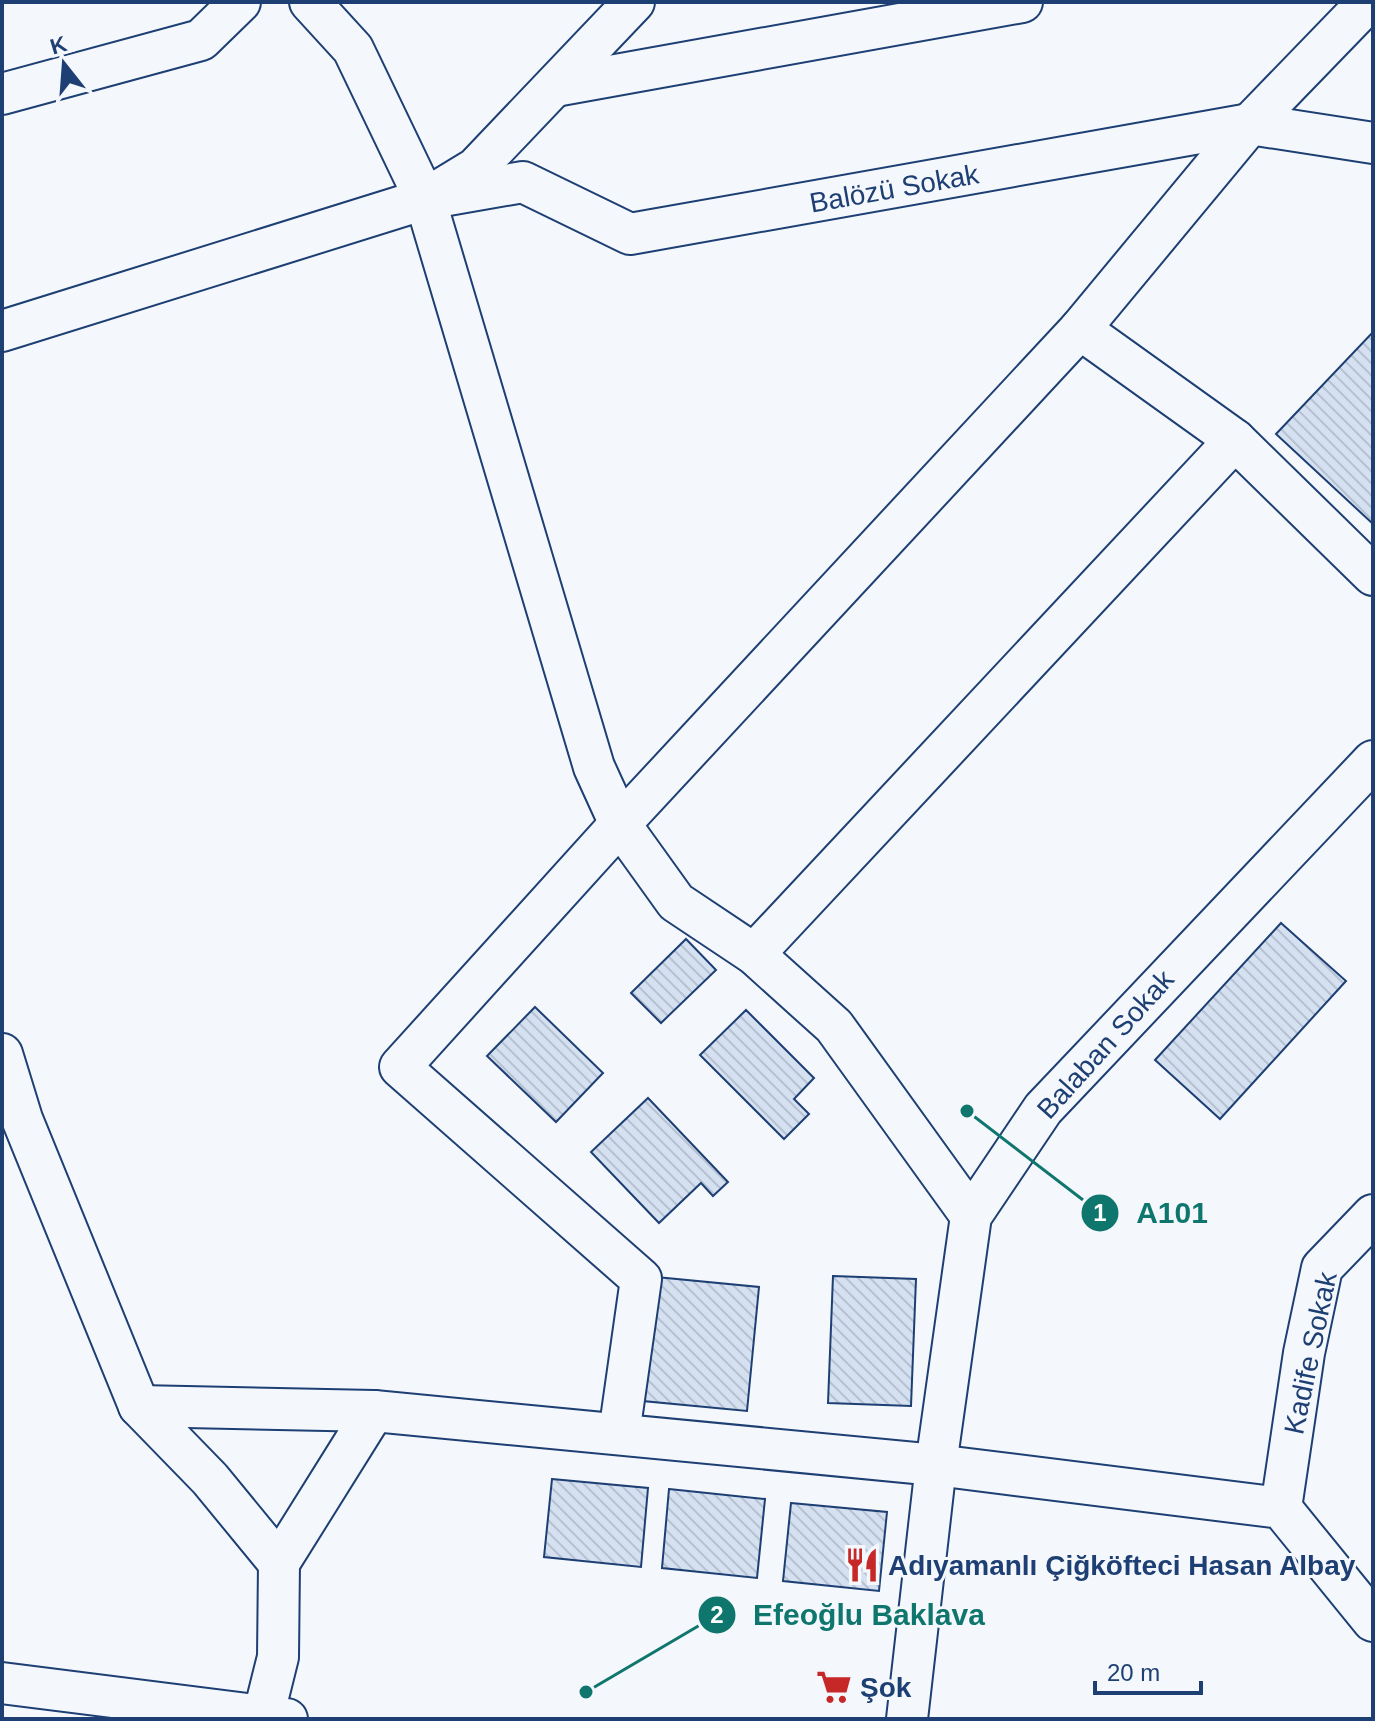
<svg xmlns="http://www.w3.org/2000/svg" width="1375" height="1721" font-family="Arial,sans-serif">
<style>
.building{fill:url(#building-back-hatch);stroke:#1d3f73;stroke-width:2}
.lines{fill:none;stroke-linecap:round;stroke-linejoin:round}
.minor-casing{stroke:#1d3f73;stroke-width:44}
.minor{stroke:#f4f7fb;stroke-width:40}
.labels{text-anchor:middle;stroke-width:6;stroke-linejoin:round;paint-order:stroke}
.street-label{font-size:28px;fill:#1d3f73;stroke:#f4f7fb}
.poi-label{font-size:28px;font-weight:bold;fill:#1d3f73;stroke:#f4f7fb;text-anchor:start}
.leader{fill:none;stroke:#0f766e;stroke-width:3}
.callout-dot{fill:#0f766e;stroke:#f4f7fb;stroke-width:3}
.mark-label{font-size:24px;text-anchor:middle;font-weight:bold;fill:#fff}
.callout-label{font-size:30px;text-anchor:middle;font-weight:bold;fill:#0f766e;stroke:#f4f7fb;stroke-width:6;stroke-linejoin:round;paint-order:stroke}
</style>
<defs>
<pattern id="building-back-hatch" width="6" height="6" patternUnits="userSpaceOnUse" patternTransform="scale(2)"><rect width="6" height="6" fill="#d5e0f0"/><path d="M-1 5l2 2M0 0l6 6M5-1l2 2" fill="none" stroke="#b6c1d1"/></pattern>
</defs>
<rect width="100%" height="100%" fill="#f4f7fb"/>
<!-- building -->
<g class="building">
<path d="M 1373,332 L 1373,524 L 1276,434 Z"/>
<path d="M 1281,923 L 1346,981 L 1220,1119 L 1155,1060 Z"/>
<path d="M 686,939 L 716,970 L 661,1023 L 631,993 Z"/>
<path d="M 535,1007 L 603,1073 L 556,1122 L 487,1056 Z"/>
<path d="M 746,1010 L 814,1078 L 794,1099 L 809,1114 L 784,1139 L 700,1055 Z"/>
<path d="M 648,1098 L 728,1182 L 713,1196 L 701,1183 L 659,1223 L 591,1152 Z"/>
<path d="M 833,1276 L 916,1279 L 911,1406 L 828,1403 Z"/>
<path d="M 656,1277 L 759,1287 L 747,1411 L 643,1401 Z"/>
<path d="M 552,1479 L 648,1488 L 641,1567 L 544,1557 Z"/>
<path d="M 669,1489 L 765,1499 L 757,1578 L 662,1568 Z"/>
<path d="M 791,1503 L 887,1512 L 879,1591 L 783,1581 Z"/>
</g>
<g class="lines">
<!-- minor casing -->
<g class="minor-casing">
<g id="minor">
<path d="M 310,2 L 353,49 L 425,199 L 594,767 L 620,824 L 676,902 L 754,954 L 834,1026 L 971,1216"/>
<path d="M 555,86 L 1022,2"/>
<path d="M 2,94 L 201,40 L 240,2"/>
<path d="M 425,199 L 523,182 L 630,234 L 1250,124 L 1373,143"/>
<path d="M 1080,329 L 1235,440 L 1373,575"/>
<path d="M 2,331 L 425,199 L 476,168 L 634,2"/>
<path d="M 754,954 L 1235,440"/>
<path d="M 2,1054 L 22,1119 L 139,1406 L 210,1479 L 279,1563"/>
<path d="M 139,1406 L 374,1411 L 936,1465 L 1281,1508 L 1373,1621"/>
<path d="M 619,1434 L 641,1279 L 400,1067 L 620,824 L 1080,329 L 1250,124 L 1368,2"/>
<path d="M 1281,1508 L 1304,1353 L 1322,1268 L 1373,1215"/>
<path d="M 2,1683 L 287,1719"/>
<path d="M 263,1717 L 278,1657 L 279,1563 L 374,1411"/>
<path d="M 907,1719 L 936,1465 L 971,1216 L 1043,1109 L 1373,761"/>
</g>
</g>
<!-- minor -->
<use href="#minor" class="minor"/>
</g>
<!-- icons -->
<defs>
<g id="restaurant-bare" transform="scale(2.76)"><path d="M-5-6h1v4h1v-4h1v4h1v-4h1v5L-1.5 .5V6h-2V.5L-5-1ZM5-6V6H3V1.5H1.5Q1.5-4 5-6Z" fill="#c62828" stroke="#f4f7fb" stroke-width="2.5" paint-order="stroke"/></g>
<g id="supermarket-bare" transform="scale(2.76)"><path d="M-6-5.5h2.5l.6 2H6L4.5 2H-2.5L-4.4-4H-6ZM-1.5 3.2a1.3 1.3 0 1 0 .1 0ZM3 3.2a1.3 1.3 0 1 0 .1 0Z" fill="#c62828" stroke="#f4f7fb" stroke-width="2.5" paint-order="stroke"/></g>
</defs>
<g fill-rule="evenodd">
<use href="#restaurant-bare" x="862" y="1565"/>
<use href="#supermarket-bare" x="834" y="1687"/>
</g>
<g class="labels">
<!-- street labels -->
<g class="street-label">
<text transform="translate(894 188) rotate(-10)" y="10">Balözü Sokak</text>
<text transform="translate(1105 1044) rotate(-48)" y="10">Balaban Sokak</text>
<text transform="translate(1310 1353) rotate(-78)" y="10">Kadife Sokak</text>
</g>
<!-- poi labels -->
<g class="poi-label">
<text x="888" y="1575">Adıyamanlı Çiğköfteci Hasan Albay</text>
<text x="860" y="1697">Şok</text>
</g>
</g>
<!-- callouts -->
<path class="leader" d="M967 1111L1100 1213M586 1692L717 1615"/>
<g class="callout-dot">
<circle cx="967" cy="1111" r="8"/>
<circle cx="586" cy="1692" r="8"/>
<circle cx="1100" cy="1213" r="20"/>
<circle cx="717" cy="1615" r="20"/>
</g>
<g class="mark-label">
<text x="1100" y="1221">1</text>
<text x="717" y="1623">2</text>
</g>
<g class="callout-label">
<text x="1172" y="1223">A101</text>
<text x="869" y="1625">Efeoğlu Baklava</text>
</g>
<!-- border -->
<rect width="1375" height="1721" fill="none" stroke="#1d3f73" stroke-width="8"/>
<!-- north arrow -->
<g transform="translate(64 64) rotate(343)" stroke="#f4f7fb" stroke-width="6" paint-order="stroke">
<path d="M0-6L14 30L0 20L-14 30Z" fill="#1d3f73"/>
<text y="-12" font-size="22" font-weight="bold" text-anchor="middle" fill="#1d3f73">K</text>
</g>
<!-- scale -->
<path d="M1095 1681v12h106v-12" fill="none" stroke="#1d3f73" stroke-width="4"/>
<text x="1107" y="1681" font-size="24" fill="#1d3f73" stroke="#f4f7fb" stroke-width="6" paint-order="stroke">20 m</text>
</svg>
